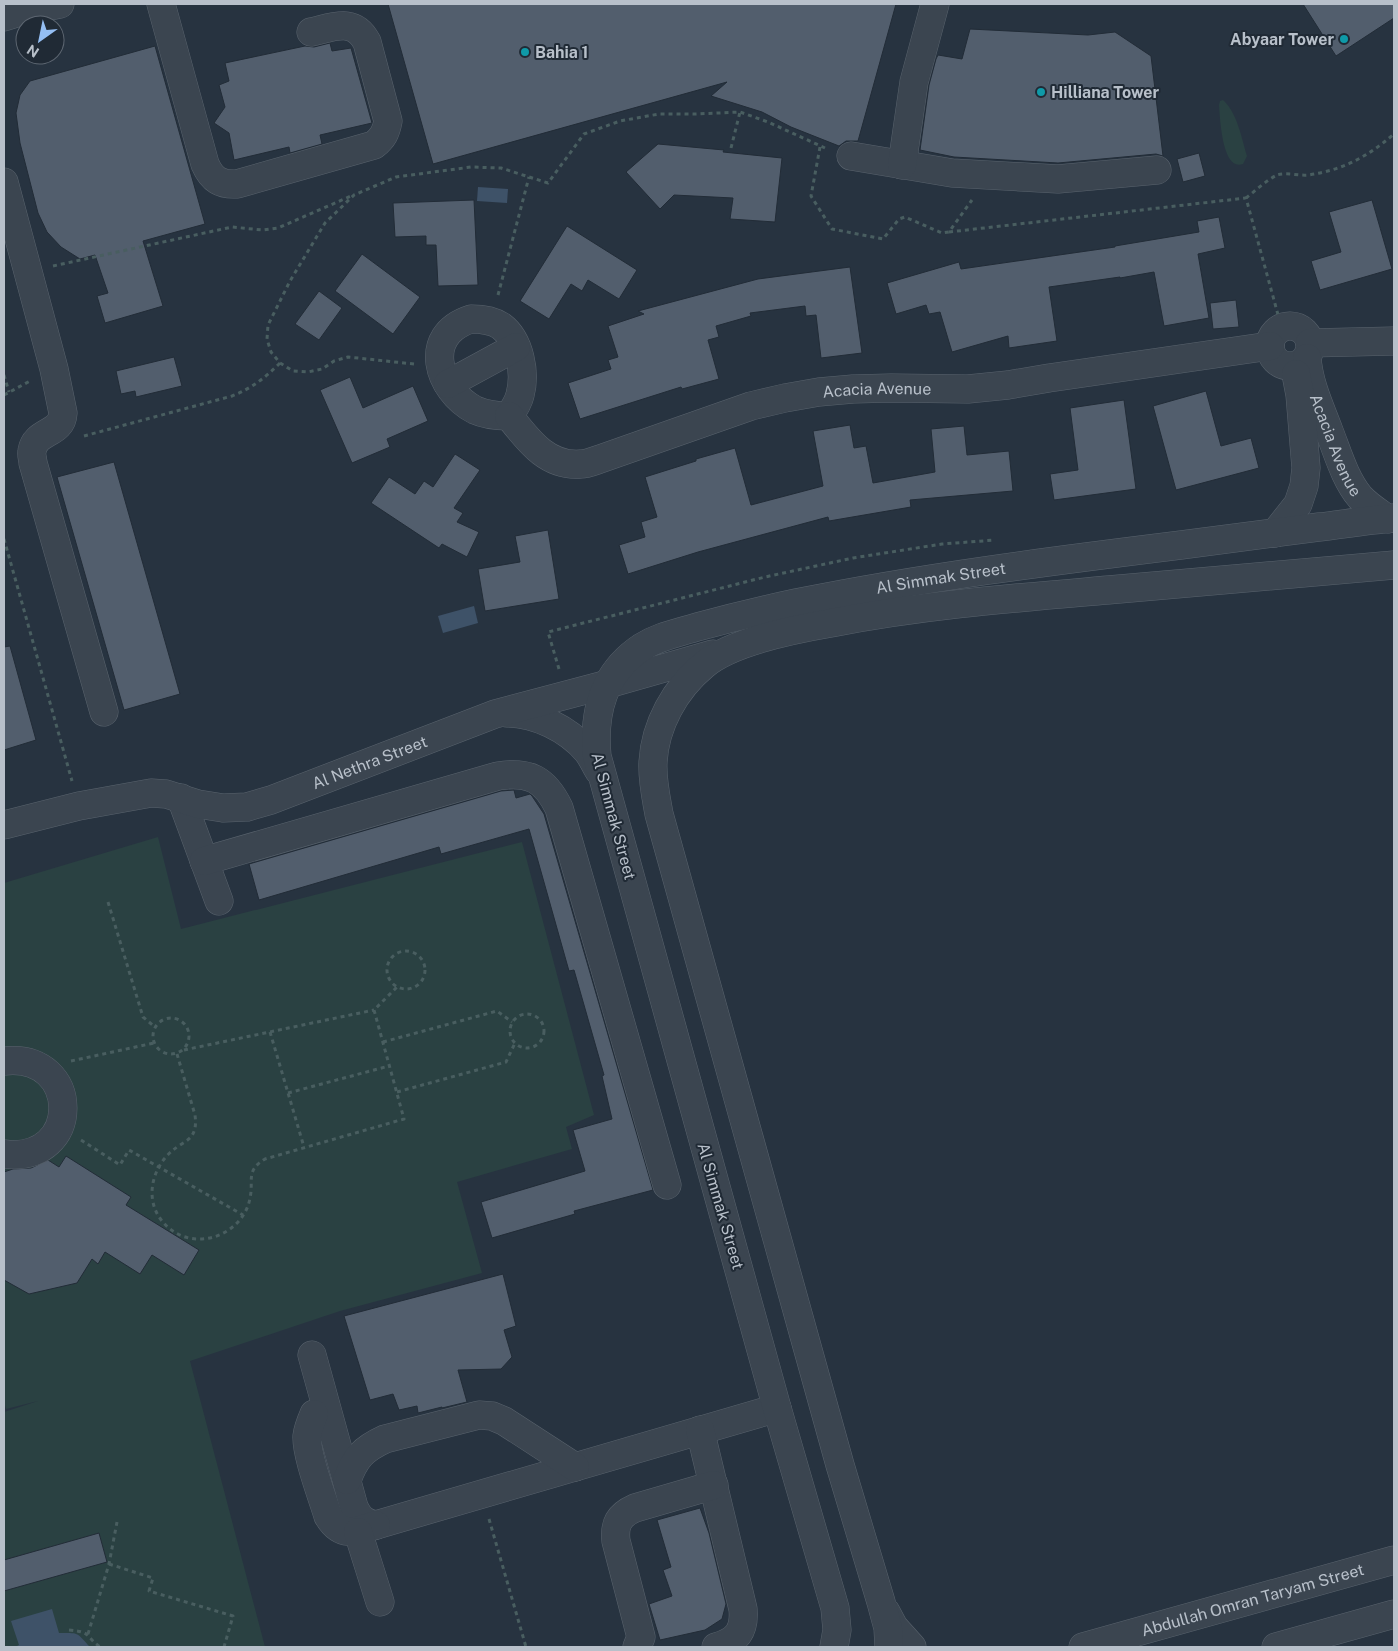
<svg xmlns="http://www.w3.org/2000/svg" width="1398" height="1651" font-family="'Public Sans',sans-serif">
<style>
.green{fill:#2a4142}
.water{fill:#3e5268}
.building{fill:#525e6d;stroke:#222c37}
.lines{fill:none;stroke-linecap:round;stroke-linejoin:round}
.minor-casing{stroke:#59636d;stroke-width:29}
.path{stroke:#495e60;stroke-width:3;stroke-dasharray:4 4;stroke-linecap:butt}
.minor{stroke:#3b4550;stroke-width:28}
.culture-dot{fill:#0f9aa8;stroke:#202a35;stroke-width:2}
.labels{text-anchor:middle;stroke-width:4;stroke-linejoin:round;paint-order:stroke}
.poi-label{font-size:16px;font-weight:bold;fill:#b8c0ca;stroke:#202a35;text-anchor:start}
.street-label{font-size:16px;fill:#b8c0ca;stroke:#202a35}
</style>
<rect width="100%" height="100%" fill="#273340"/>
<!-- green -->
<g class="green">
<path d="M 1223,100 C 1237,112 1242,139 1247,156 L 1243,164 C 1222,172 1220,118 1219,105 L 1220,101 Z"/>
<path d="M 158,837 L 181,929 L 522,842 L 594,1115 L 566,1127 L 572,1149 L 457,1182 L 482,1273 L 340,1311 L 190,1361 L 265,1647 L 4,1647 L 4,1412 L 38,1401 L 6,1409 L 4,1402 L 4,883 Z"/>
</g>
<!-- water -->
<g class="water">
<path d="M 478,187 L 508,189 L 507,203 L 477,201 Z"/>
<path d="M 474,606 L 478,623 L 443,633 L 438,616 Z"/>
<path d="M 52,1609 L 59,1633 C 80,1633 76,1632 90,1647 L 15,1647 L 19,1645 L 11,1621 Z"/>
</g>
<!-- building -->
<g class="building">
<path d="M 388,4 L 896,4 L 858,141 L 846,141 L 839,146 L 791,127 L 762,112 L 711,96 L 727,82 L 433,164 Z"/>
<path d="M 1303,4 L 1394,4 L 1394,18 L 1336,56 Z"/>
<path d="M 970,29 L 1088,35 L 1115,32 L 1151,56 L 1163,156 L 1156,154 L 1058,163 L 954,157 L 920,150 L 929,85 L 936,59 L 938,55 L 962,59 Z"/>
<path d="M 330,43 L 332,51 L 351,48 L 372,123 L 320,135 L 322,144 L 290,153 L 289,147 L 234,160 L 229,133 L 214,123 L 225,107 L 219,85 L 229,81 L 225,63 L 305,46 L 314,47 Z"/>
<path d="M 155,46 L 205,224 L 143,241 L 163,306 L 105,323 L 97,296 L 108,293 L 95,255 L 80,259 L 61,247 L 47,232 L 38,213 L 20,143 L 16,113 L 20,95 L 30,81 Z"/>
<path d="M 658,144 L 724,150 L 723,152 L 782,158 L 775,222 L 730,219 L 733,198 L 674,195 L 660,209 L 626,172 Z"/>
<path d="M 1199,153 L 1205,176 L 1183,182 L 1177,159 Z"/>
<path d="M 474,200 L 478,285 L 438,286 L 436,245 L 426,245 L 426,236 L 395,237 L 393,203 Z"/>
<path d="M 1372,200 L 1392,269 L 1320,290 L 1311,261 L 1341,252 L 1329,212 Z"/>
<path d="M 1219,217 L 1225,248 L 1198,254 L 1209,318 L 1164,326 L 1154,272 L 1120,278 L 1120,277 L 1049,287 L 1057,341 L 1009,348 L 1008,336 L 952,352 L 940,312 L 929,314 L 926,305 L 896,314 L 887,283 L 959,262 L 961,269 L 1115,247 L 1115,246 L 1199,232 L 1197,221 Z"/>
<path d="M 567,226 L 637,270 L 619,299 L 588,280 L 582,291 L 571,284 L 549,319 L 520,301 Z"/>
<path d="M 362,254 L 420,297 L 393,334 L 335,291 Z"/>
<path d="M 850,267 L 862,353 L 821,358 L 816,315 L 806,316 L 805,306 L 750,313 L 751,316 L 716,326 L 719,337 L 708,340 L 719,379 L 682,389 L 681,387 L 580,419 L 568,383 L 611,369 L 608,360 L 618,357 L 608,326 L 644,314 L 638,311 L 758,279 Z"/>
<path d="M 319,291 L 342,308 L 319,340 L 295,324 Z"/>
<path d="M 1236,300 L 1239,327 L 1213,329 L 1210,303 Z"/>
<path d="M 174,357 L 182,386 L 136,397 L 135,391 L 121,394 L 116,371 Z"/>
<path d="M 350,377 L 363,408 L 413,386 L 428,421 L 387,439 L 390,447 L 352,463 L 320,390 Z"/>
<path d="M 1206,391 L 1221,446 L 1251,438 L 1259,468 L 1176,490 L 1153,406 Z"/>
<path d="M 1124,400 L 1136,489 L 1054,500 L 1050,474 L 1078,470 L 1070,408 Z"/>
<path d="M 850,425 L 854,448 L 866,446 L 873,483 L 935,472 L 931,429 L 964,426 L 967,455 L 1009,451 L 1013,491 L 910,500 L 911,507 L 829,521 L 828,517 L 698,552 L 628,574 L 619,545 L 645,537 L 641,522 L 657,517 L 645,477 L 696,461 L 696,459 L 735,448 L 751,505 L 823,486 L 813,431 Z"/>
<path d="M 455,454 L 480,470 L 454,508 L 463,513 L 457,522 L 479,532 L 467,557 L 442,544 L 439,548 L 371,503 L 389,477 L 415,494 L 424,481 L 433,487 Z"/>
<path d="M 114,462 L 180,694 L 124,710 L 57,477 Z"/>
<path d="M 548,530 L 559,599 L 485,611 L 478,569 L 520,562 L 515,536 Z"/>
<path d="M 10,646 L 36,740 L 4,750 L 4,647 Z"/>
<path d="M 514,790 L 516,798 L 530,794 L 532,796 L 544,814 L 653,1190 L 574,1211 L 575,1214 L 492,1238 L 481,1202 L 585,1171 L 573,1130 L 612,1119 L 602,1076 L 604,1075 L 574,970 L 569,971 L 529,829 L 441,854 L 439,847 L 259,900 L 249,864 L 501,791 Z"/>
<path d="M 66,1156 L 131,1197 L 126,1205 L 199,1250 L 184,1275 L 152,1255 L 140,1274 L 105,1252 L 98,1264 L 92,1259 L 77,1283 L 29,1294 L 4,1280 L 4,1172 L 13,1169 L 31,1168 L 48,1160 L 59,1167 Z"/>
<path d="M 503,1274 L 516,1326 L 504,1330 L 512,1357 L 501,1369 L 458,1370 L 467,1402 L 442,1408 L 442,1407 L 418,1413 L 417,1406 L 399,1410 L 393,1394 L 370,1400 L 344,1316 Z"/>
<path d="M 700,1508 L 709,1533 L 726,1604 L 722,1619 L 705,1630 L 660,1640 L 649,1604 L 672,1596 L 663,1570 L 671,1567 L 657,1520 Z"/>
<path d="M 99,1533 L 107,1562 L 4,1591 L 4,1560 Z"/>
</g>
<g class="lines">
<!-- minor casing -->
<g class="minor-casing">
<g id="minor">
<path d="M 161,4 L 205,164 C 212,180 221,185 237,184 L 374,145 C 383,138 386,132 388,121 L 367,42 C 354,17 334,27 311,32"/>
<path d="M 4,17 L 20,12 L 60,4"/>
<path d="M 851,156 L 952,173 L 1058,179 L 1157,170"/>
<path d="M 902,165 L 914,82 L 935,4"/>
<path d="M 4,182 L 54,369 L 63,413 C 62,435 35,430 32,451 C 31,455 33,460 33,463 L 104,712"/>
<path d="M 471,319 C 482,319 492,320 501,326 C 520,340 526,373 520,395 C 518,403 514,409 509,416 C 497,416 486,415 475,410 C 437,390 421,335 471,319 Z"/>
<circle cx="1290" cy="346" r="20"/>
<path d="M 1310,343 L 1394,341"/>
<path id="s1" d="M 1307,358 C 1309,384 1320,407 1329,431 C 1338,454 1345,479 1360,497 C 1368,506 1378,512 1388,519"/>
<path d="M 448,384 L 516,347"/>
<path id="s2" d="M 509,416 C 528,440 547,467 581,464 C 587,464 594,461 600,459 L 751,406 L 785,398 L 819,392 L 853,389 L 891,388 L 968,389 L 1008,385 L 1049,378 L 1270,346"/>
<path d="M 1275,533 L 1298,504 L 1304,486 L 1306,468 L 1300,395 L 1296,374"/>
<path d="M 507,713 C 536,713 568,729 587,751 C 592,757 595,765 599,771"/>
<path d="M 181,798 L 219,901"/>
<path id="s3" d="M 4,825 L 79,806 L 151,793 L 166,794 L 198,804 L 223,808 L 247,807 L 271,800 L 495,714 L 608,684 L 713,654"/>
<path d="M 204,861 L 498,776 C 529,771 545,779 559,808 L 667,1185"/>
<path d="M 4,1061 C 82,1052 83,1164 4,1154"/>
<path d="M 312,1355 L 354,1507 C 359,1518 364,1523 376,1525 L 777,1408"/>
<path d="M 314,1414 C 311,1421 308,1428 307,1436 C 306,1455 322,1496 328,1516 C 341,1538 356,1532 376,1525"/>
<path d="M 700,1430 L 743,1609 C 745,1631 737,1641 716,1647"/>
<path d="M 347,1480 C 355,1458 363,1449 385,1439 L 479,1415 L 492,1416 L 504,1421 L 575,1467"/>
<path d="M 358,1532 L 380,1602"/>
<path d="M 886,1612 L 894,1627 L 912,1647"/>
<path d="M 637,1647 L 641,1637 L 616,1541 C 614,1524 619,1515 635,1508 L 714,1485"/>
<path id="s4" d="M 834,1647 L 837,1630 L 835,1608 L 777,1408 L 597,756 C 593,712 603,673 642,647 C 659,636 678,633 697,627 C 730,618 763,610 796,603 C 924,577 1052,561 1181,545 C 1227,539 1273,533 1319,527 C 1344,524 1369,520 1394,518"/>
<path d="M 889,1647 L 888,1628 L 881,1602 L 840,1465 L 659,814 C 656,797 652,780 653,762 C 655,725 675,689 704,665 C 731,642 796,629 831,623 C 923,605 1015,598 1108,590 C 1203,582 1299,573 1394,565"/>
<path id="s5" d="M 1083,1647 L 1394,1560"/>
<path d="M 1276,1647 L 1394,1614"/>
</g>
</g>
<!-- path -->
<g class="path">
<path d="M 820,147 L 811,196 L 832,229 L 883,239 L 899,219 L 905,217 L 942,233 L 949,232 L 972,200"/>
<path d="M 731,148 L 740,112"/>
<path d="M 1246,198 C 1255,191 1268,179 1277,175 C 1286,172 1299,176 1308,175 C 1343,170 1367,157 1394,134"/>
<path d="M 949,232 L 1246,198 L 1280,322"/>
<path d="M 53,266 L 232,227 L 262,230 L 278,228 L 351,196"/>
<path d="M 498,295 L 529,177"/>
<path d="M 414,364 L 348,357 L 334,361 L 322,369 L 308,372 L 293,371 L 280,363 L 271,352 L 267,339 L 268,325 L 290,281 L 325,223 L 354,195 L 396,177 L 471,167 L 501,168 L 548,183 L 584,134 L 620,121 L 659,114 L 696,114 L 740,112 L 768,122 L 825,148"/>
<path d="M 4,375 L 9,392"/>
<path d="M 4,395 L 30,381"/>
<path d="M 84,436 L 232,396 C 252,388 265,378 280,363"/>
<path d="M 4,539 L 72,781"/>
<path d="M 559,669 L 548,632 L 765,577 L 853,558 L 942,544 L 995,540"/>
<path d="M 108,902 L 143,1017 L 155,1027"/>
<circle cx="406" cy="970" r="19"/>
<circle cx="527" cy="1031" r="17"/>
<circle cx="171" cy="1036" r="18"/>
<path d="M 270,1032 L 304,1147"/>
<path d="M 383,1042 L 497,1011 L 512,1022"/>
<path d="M 184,1050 L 374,1010"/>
<path d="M 177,1054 L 195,1115 C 196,1123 196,1130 191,1137 C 186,1142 178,1146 173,1150 C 152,1167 144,1199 162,1221 C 171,1232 184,1239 198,1239 C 222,1240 246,1222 250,1198 C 254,1180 245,1171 265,1159 L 404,1119 L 374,1010 L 397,987"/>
<path d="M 71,1061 L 154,1043"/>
<path d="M 397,1092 L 506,1062 L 515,1043"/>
<path d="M 288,1093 L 389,1066"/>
<path d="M 81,1140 L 120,1165 L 129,1150 L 243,1215"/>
<path d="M 489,1519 L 526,1647"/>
<path d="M 109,1564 L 153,1578 L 149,1591 L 233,1616 L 224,1647"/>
<path d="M 69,1630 C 92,1632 85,1636 100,1647"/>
<path d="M 88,1634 L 109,1564 L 117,1522"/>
</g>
<!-- minor -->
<use href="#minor" class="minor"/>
</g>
<!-- markers -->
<g class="culture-dot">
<circle cx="1344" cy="39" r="5"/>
<circle cx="525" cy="52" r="5"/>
<circle cx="1041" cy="92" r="5"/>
</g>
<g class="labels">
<!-- poi labels -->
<g class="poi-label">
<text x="1334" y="45" text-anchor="end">Abyaar Tower</text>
<text x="535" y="58">Bahia 1</text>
<text x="1051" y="98">Hilliana Tower</text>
</g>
<!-- street labels -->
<g class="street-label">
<text dy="6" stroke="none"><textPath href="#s2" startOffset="398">Acacia Avenue</textPath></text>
<text dy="6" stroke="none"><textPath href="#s1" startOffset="92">Acacia Avenue</textPath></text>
<text dy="6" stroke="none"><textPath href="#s4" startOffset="1356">Al Simmak Street</textPath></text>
<text dy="6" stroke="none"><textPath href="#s3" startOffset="379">Al Nethra Street</textPath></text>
<text transform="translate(614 816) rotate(75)" y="6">Al Simmak Street</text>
<text transform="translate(721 1206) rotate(74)" y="6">Al Simmak Street</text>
<text dy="6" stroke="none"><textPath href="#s5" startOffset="176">Abdullah Omran Taryam Street</textPath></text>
</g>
</g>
<!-- border -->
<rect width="1398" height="1651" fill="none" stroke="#b8c0ca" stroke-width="10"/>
<!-- north arrow -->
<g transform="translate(40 40) rotate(213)"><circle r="24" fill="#202a35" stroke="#5d6671"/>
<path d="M0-4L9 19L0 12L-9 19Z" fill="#94bef3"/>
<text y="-8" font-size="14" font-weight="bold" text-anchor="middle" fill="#b8c0ca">N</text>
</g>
</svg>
